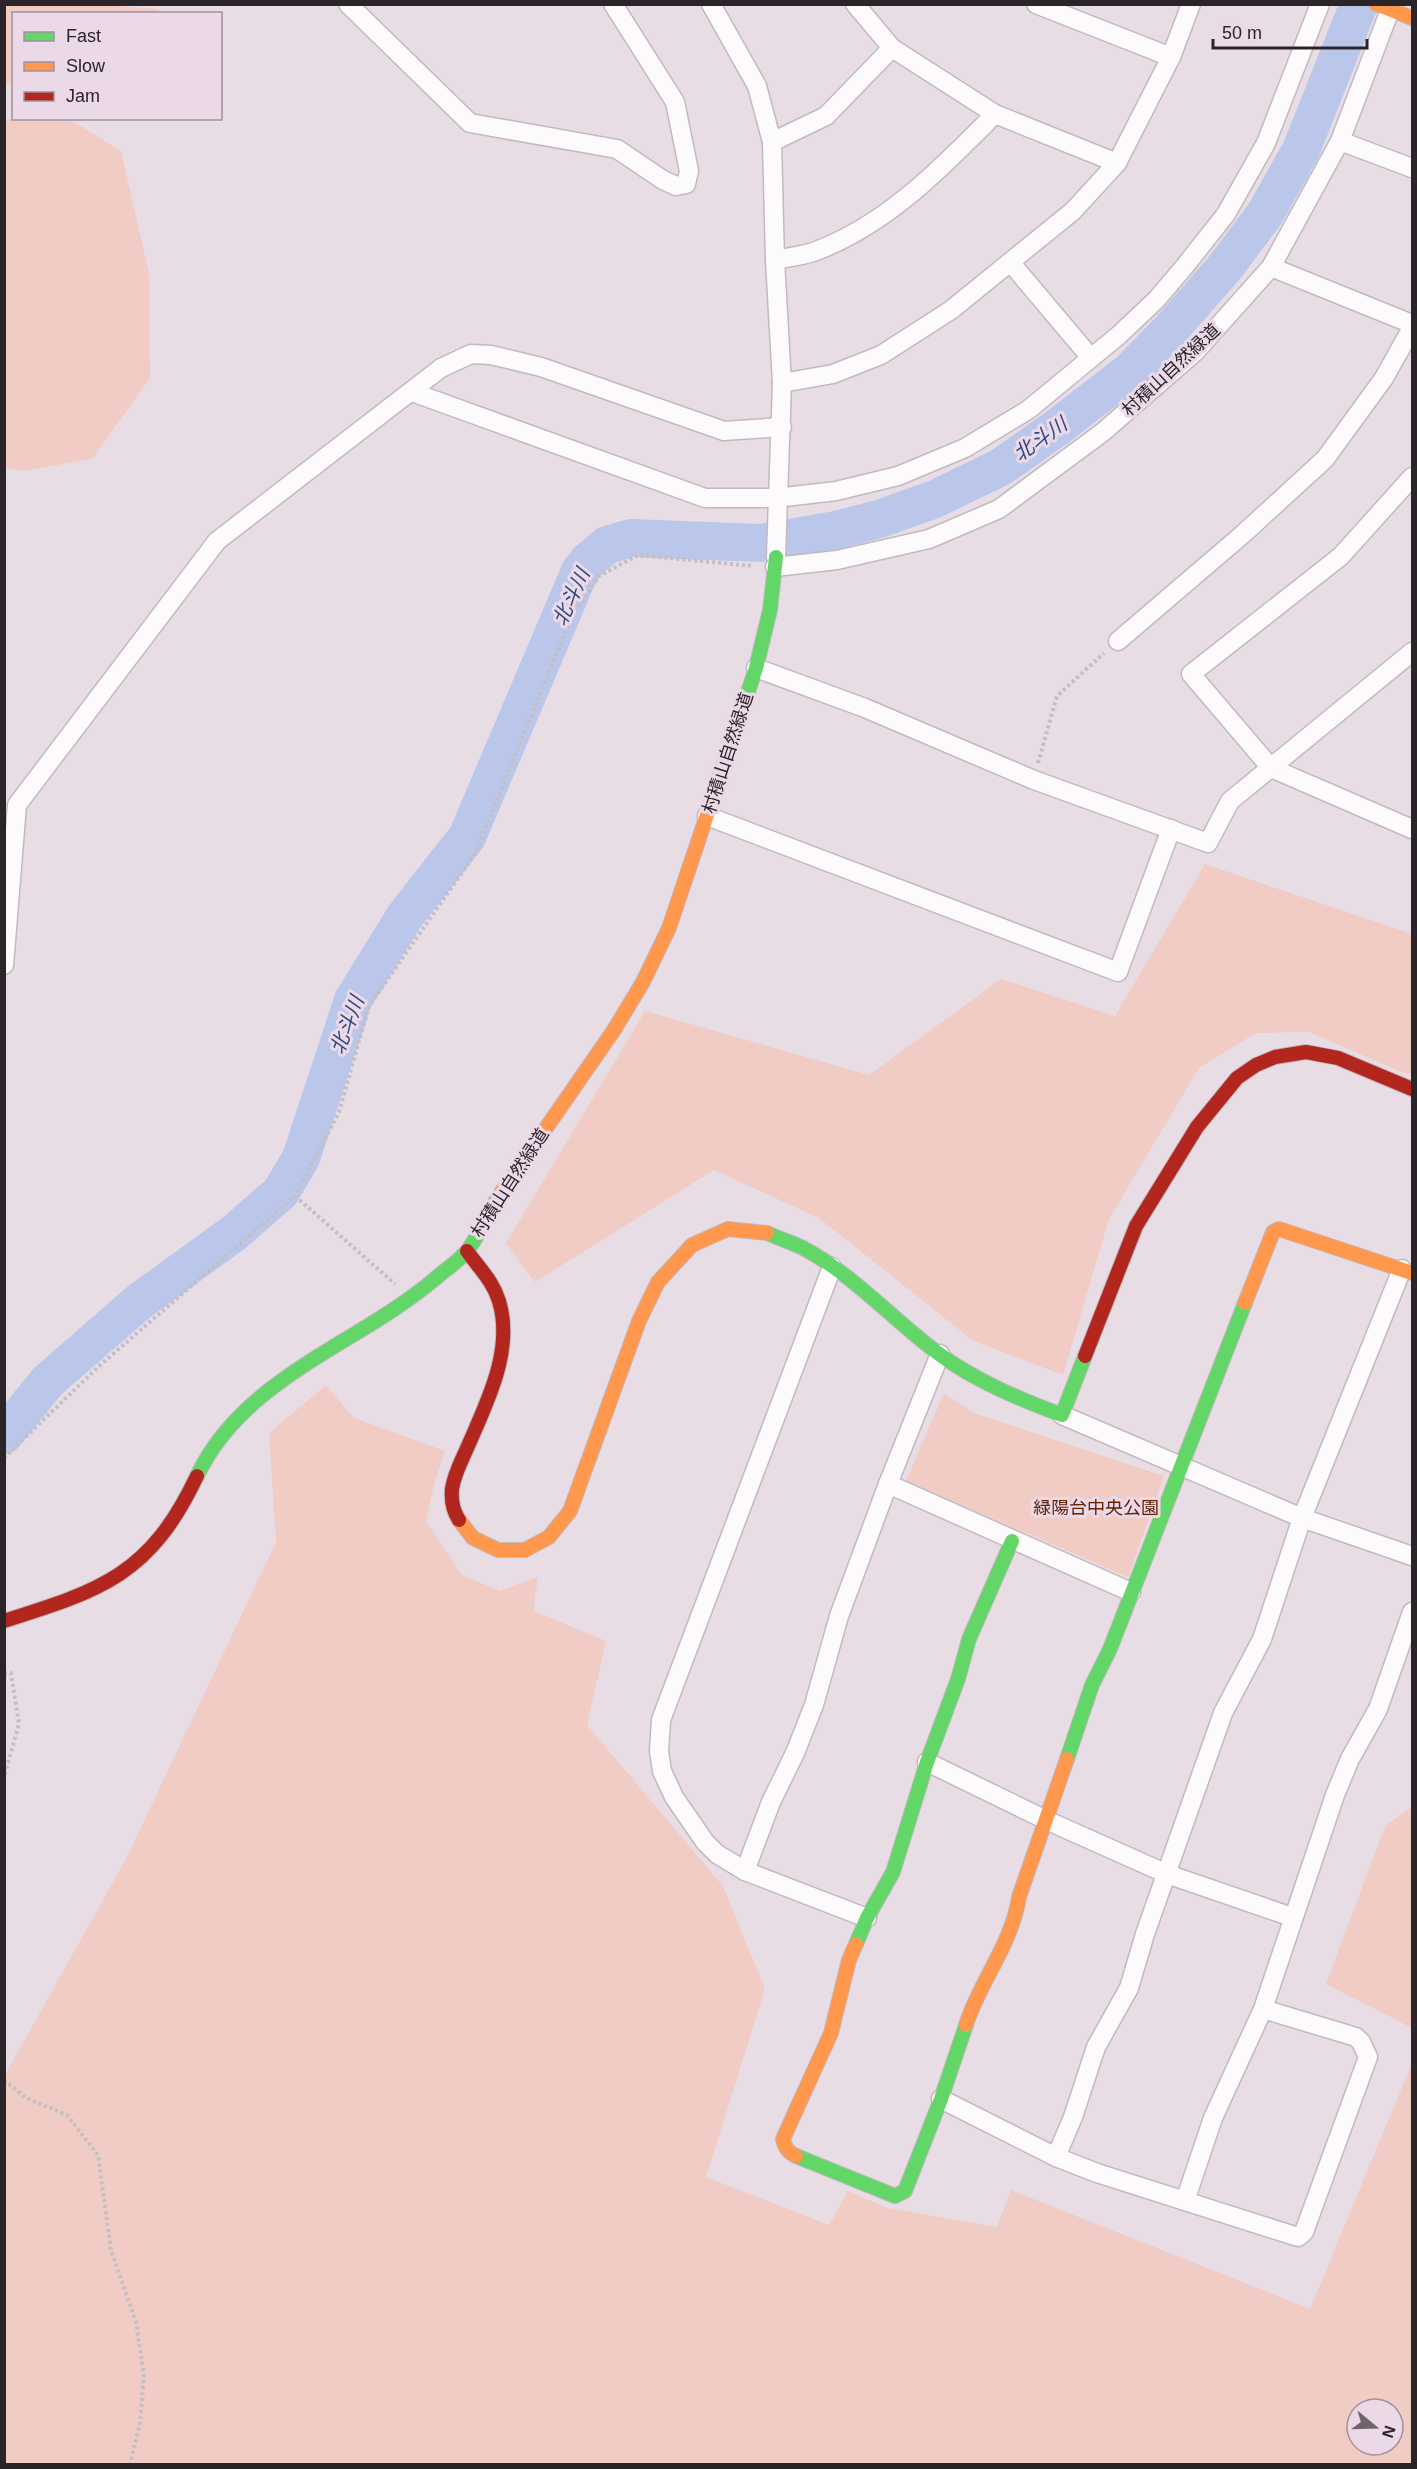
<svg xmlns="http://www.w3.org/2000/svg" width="1417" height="2469" font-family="Arial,'Noto Sans JP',sans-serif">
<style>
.green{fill:#f0ccc5;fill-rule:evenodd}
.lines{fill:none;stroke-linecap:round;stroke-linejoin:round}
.river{stroke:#bac7eb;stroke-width:38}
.street-casing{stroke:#c2b9c0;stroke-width:21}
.fast-casing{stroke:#c2b9c0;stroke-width:16}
.slow-casing{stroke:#c2b9c0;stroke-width:16}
.jam-casing{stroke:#c2b9c0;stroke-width:16}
.path{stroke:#c3bfc2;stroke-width:4;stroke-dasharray:3 3;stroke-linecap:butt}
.street{stroke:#fcfafb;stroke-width:18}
.fast{stroke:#63d668;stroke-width:14}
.slow{stroke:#ff974d;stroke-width:14}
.jam{stroke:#b3261e;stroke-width:14}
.labels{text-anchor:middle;stroke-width:6;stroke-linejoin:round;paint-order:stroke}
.street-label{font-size:18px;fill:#2b2429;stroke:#ecd9e8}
.park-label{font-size:18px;fill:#632204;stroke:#ecd9e8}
.water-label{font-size:20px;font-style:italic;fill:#2d4781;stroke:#ecd9e8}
</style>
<rect width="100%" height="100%" fill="#e8dde5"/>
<!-- green -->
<g class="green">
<path d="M 90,4 L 158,9 L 161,13 L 14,14 L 13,83 L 5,85 L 5,5 Z"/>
<path d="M 13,118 L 69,119 L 121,151 L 149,273 L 150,378 L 92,459 L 22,471 L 4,468 L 4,121 Z"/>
<path d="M 1205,864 L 1412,934 L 1412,1074 L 1406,1074 L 1309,1032 L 1256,1033 L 1199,1068 L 1109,1219 L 1063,1375 L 972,1340 L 819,1218 L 714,1170 L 535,1282 L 506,1243 L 645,1011 L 869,1075 L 1001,979 L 1115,1016 Z"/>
<path d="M 326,1385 L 354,1418 L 445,1451 L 434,1484 L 426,1521 L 462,1575 L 500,1591 L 538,1577 L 533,1611 L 606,1641 L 587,1725 L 723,1886 L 765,1989 L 706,2177 L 829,2225 L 848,2191 L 888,2208 L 997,2227 L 1011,2190 L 1310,2309 L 1412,2063 L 1412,2464 L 5,2464 L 5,2075 L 127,1857 L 276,1542 L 269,1433 ZM 1357,2409 L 1393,2409 L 1393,2445 L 1357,2445 Z"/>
<path d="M 944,1393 L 974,1413 L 1164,1476 L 1128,1577 L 906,1481 Z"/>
<path d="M 1412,1807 L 1412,2028 L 1326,1984 L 1385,1826 Z"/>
</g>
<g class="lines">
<!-- river -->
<path class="river" d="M 4,1435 L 48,1381 L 140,1301 L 234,1233 L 281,1192 L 301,1158 L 353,1000 L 405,916 L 467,837 L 580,571 L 588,561 L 607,545 L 631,538 L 761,543 L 836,530 L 879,519 L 935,499 L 1001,467 L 1059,426 L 1130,371 L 1169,331 L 1226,266 L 1265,214 L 1301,150 L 1359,4"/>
<!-- street casing -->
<g class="street-casing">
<g id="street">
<path d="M 348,4 L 470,123 L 617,149 L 663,180 L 676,186 L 686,184 L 689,171 L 675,102 L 613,4"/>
<path d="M 711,4 L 757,86 L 772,142 L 775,260 L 782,383 L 776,557"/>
<path d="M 855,4 L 892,48 L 995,114 L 1117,163"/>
<path d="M 1036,4 L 1171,57"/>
<path d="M 1340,141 L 1412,168"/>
<path d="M 772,142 L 826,116 L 892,48"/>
<path d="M 775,260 C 788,257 803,256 816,251 C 888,224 941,168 995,114"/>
<path d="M 1011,263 L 1091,358"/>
<path d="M 1271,267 L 1412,324"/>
<path d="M 782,383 L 833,374 L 881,355 L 951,310 L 1073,211 L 1117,163 L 1171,57 L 1191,4"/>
<path d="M 412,392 L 705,498 L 776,498 L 836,491 L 898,476 L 965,448 L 1028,410 L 1119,335 L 1156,300 L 1185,266 L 1226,214 L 1266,143 L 1320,4"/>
<path d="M 1412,477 L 1341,556 L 1191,674 L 1271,768 L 1412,829"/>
<path d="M 775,567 L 837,560 L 929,539 L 999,509 L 1103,432 L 1196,351 L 1271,267 L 1340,141 L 1390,10"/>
<path d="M 1118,641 L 1242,535 L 1325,459 L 1384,378 L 1412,328"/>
<path d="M 756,668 L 865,708 L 1034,780 L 1208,843 L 1230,801 L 1412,652"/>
<path d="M 707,816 L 1118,972 L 1171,829"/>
<path d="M 4,965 L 17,805 L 217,541 L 441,368 L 471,354 L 491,355 L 541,367 L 724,431 L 782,427"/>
<path d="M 832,1267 L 661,1720 L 659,1751 L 662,1771 L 674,1797 L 705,1842 L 717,1854 L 745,1871 L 867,1918"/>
<path d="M 940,1354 L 888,1484 L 1131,1592"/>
<path d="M 1062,1415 L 1302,1518 L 1412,1556"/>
<path d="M 927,1762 L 1046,1820 L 1167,1874 L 1292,1917"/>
<path d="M 745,1871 L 771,1802 L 795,1753 L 814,1705 L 839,1616 L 888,1484"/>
<path d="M 941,2099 L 1056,2157 L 1097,2173 L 1298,2237 L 1304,2232 L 1368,2057 L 1361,2042 L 1356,2037 L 1263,2009"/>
<path d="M 1056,2157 L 1073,2117 L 1096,2047 L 1129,1988 L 1145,1934 L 1223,1713 L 1262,1639 L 1302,1518 L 1402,1269"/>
<path d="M 1185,2201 L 1213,2118 L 1263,2009 L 1335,1795 L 1350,1759 L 1378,1709 L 1412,1612"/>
</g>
</g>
<!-- fast casing -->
<g class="fast-casing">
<g id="fast">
<path d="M 713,797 L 756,668 L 770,610 L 776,557"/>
<path d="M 767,1233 C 778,1238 790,1242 801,1247 C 852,1273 893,1320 939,1354 C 976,1381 1019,1399 1062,1415 L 1085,1356"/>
<path d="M 197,1476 C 244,1377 357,1345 436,1278 C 446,1269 459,1261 467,1251 C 480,1235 487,1213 499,1196"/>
<path d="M 1067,1759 L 1092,1685 L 1110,1649 L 1245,1303"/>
<path d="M 856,1944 L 867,1918 L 893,1872 L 927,1762 L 958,1679 L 969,1639 L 1012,1541"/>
<path d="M 796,2156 L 895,2196 L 905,2191 L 941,2099 L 966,2025"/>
</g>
</g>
<!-- slow casing -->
<g class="slow-casing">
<g id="slow">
<path d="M 1376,4 L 1412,18"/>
<path d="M 499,1196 L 614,1030 L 643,982 L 669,928 L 713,797"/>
<path d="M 1245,1303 L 1273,1232 L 1279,1229 L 1412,1273"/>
<path d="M 459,1520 L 473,1538 L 498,1550 L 525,1550 L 549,1537 L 570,1511 L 639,1321 L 658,1282 L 692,1245 L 728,1229 L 767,1233"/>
<path d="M 966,2025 C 980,1981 1012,1944 1019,1897 L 1067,1759"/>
<path d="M 796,2156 C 788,2152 785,2148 783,2139 L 831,2033 L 849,1960 L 856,1944"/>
</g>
</g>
<!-- jam casing -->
<g class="jam-casing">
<g id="jam">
<path d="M 1085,1356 L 1136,1226 L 1197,1127 L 1237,1078 L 1256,1065 L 1275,1057 L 1306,1052 L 1338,1058 L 1412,1089"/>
<path d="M 459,1520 C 453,1511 451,1500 452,1489 C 454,1474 462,1460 468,1446 C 487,1402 514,1350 499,1301 C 493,1281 479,1268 467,1251"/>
<path d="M 4,1621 C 102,1590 150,1575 197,1476"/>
</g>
</g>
<!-- path -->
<g class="path">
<path d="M 1038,763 L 1057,696 L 1104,653"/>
<path d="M 295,1196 L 395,1284"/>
<path d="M 4,1458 L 98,1367 L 295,1196 L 339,1112 L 369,1006 L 475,854 L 571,618 L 599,576 L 638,555 L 753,566"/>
<path d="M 4,1673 L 11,1673 L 19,1724 L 4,1777"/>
<path d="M 4,2080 L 26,2098 L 67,2115 L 98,2155 L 111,2250 L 136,2322 L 144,2375 L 140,2423 L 130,2464"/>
</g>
<!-- street -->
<use href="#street" class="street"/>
<!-- fast -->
<use href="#fast" class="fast"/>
<!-- slow -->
<use href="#slow" class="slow"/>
<!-- jam -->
<use href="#jam" class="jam"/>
</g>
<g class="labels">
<!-- street labels -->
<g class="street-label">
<text transform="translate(1171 370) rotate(-43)" y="6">村積山自然緑道</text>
<text transform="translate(728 753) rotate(-72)" y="6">村積山自然緑道</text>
<text transform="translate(510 1183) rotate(-57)" y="6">村積山自然緑道</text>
</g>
<!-- park labels -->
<g class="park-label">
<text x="1096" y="1514">緑陽台中央公園</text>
</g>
<!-- water labels -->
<g class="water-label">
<text transform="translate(1040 439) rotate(-35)" y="7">北斗川</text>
<text transform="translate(571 597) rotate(-65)" y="7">北斗川</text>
<text transform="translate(347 1025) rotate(-69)" y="7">北斗川</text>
</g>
</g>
<!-- border -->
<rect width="1417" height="2469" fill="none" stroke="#2b2429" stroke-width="12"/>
<!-- legend -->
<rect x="12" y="12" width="210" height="108" fill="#ecd9e8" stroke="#9f919c" stroke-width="1.5"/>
<rect x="24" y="32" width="30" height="9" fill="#63d668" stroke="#9f919c" stroke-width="1.5"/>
<text x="66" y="42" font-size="18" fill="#2b2429">Fast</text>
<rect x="24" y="62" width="30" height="9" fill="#ff974d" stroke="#9f919c" stroke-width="1.5"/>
<text x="66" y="72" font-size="18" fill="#2b2429">Slow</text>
<rect x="24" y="92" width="30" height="9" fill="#b3261e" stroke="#9f919c" stroke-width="1.5"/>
<text x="66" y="102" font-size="18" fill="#2b2429">Jam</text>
<!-- north arrow -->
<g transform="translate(1375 2427) rotate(109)"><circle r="28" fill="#ecd9e8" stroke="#9f919c" stroke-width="1.5"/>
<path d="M0-4.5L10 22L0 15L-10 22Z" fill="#6d656b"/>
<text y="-9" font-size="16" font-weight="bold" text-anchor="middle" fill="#2b2429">N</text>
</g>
<!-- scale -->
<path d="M1213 39v9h154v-9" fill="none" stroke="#2b2429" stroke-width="3"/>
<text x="1222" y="39" font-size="18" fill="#2b2429" stroke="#ecd9e8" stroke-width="4.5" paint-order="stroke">50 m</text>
</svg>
